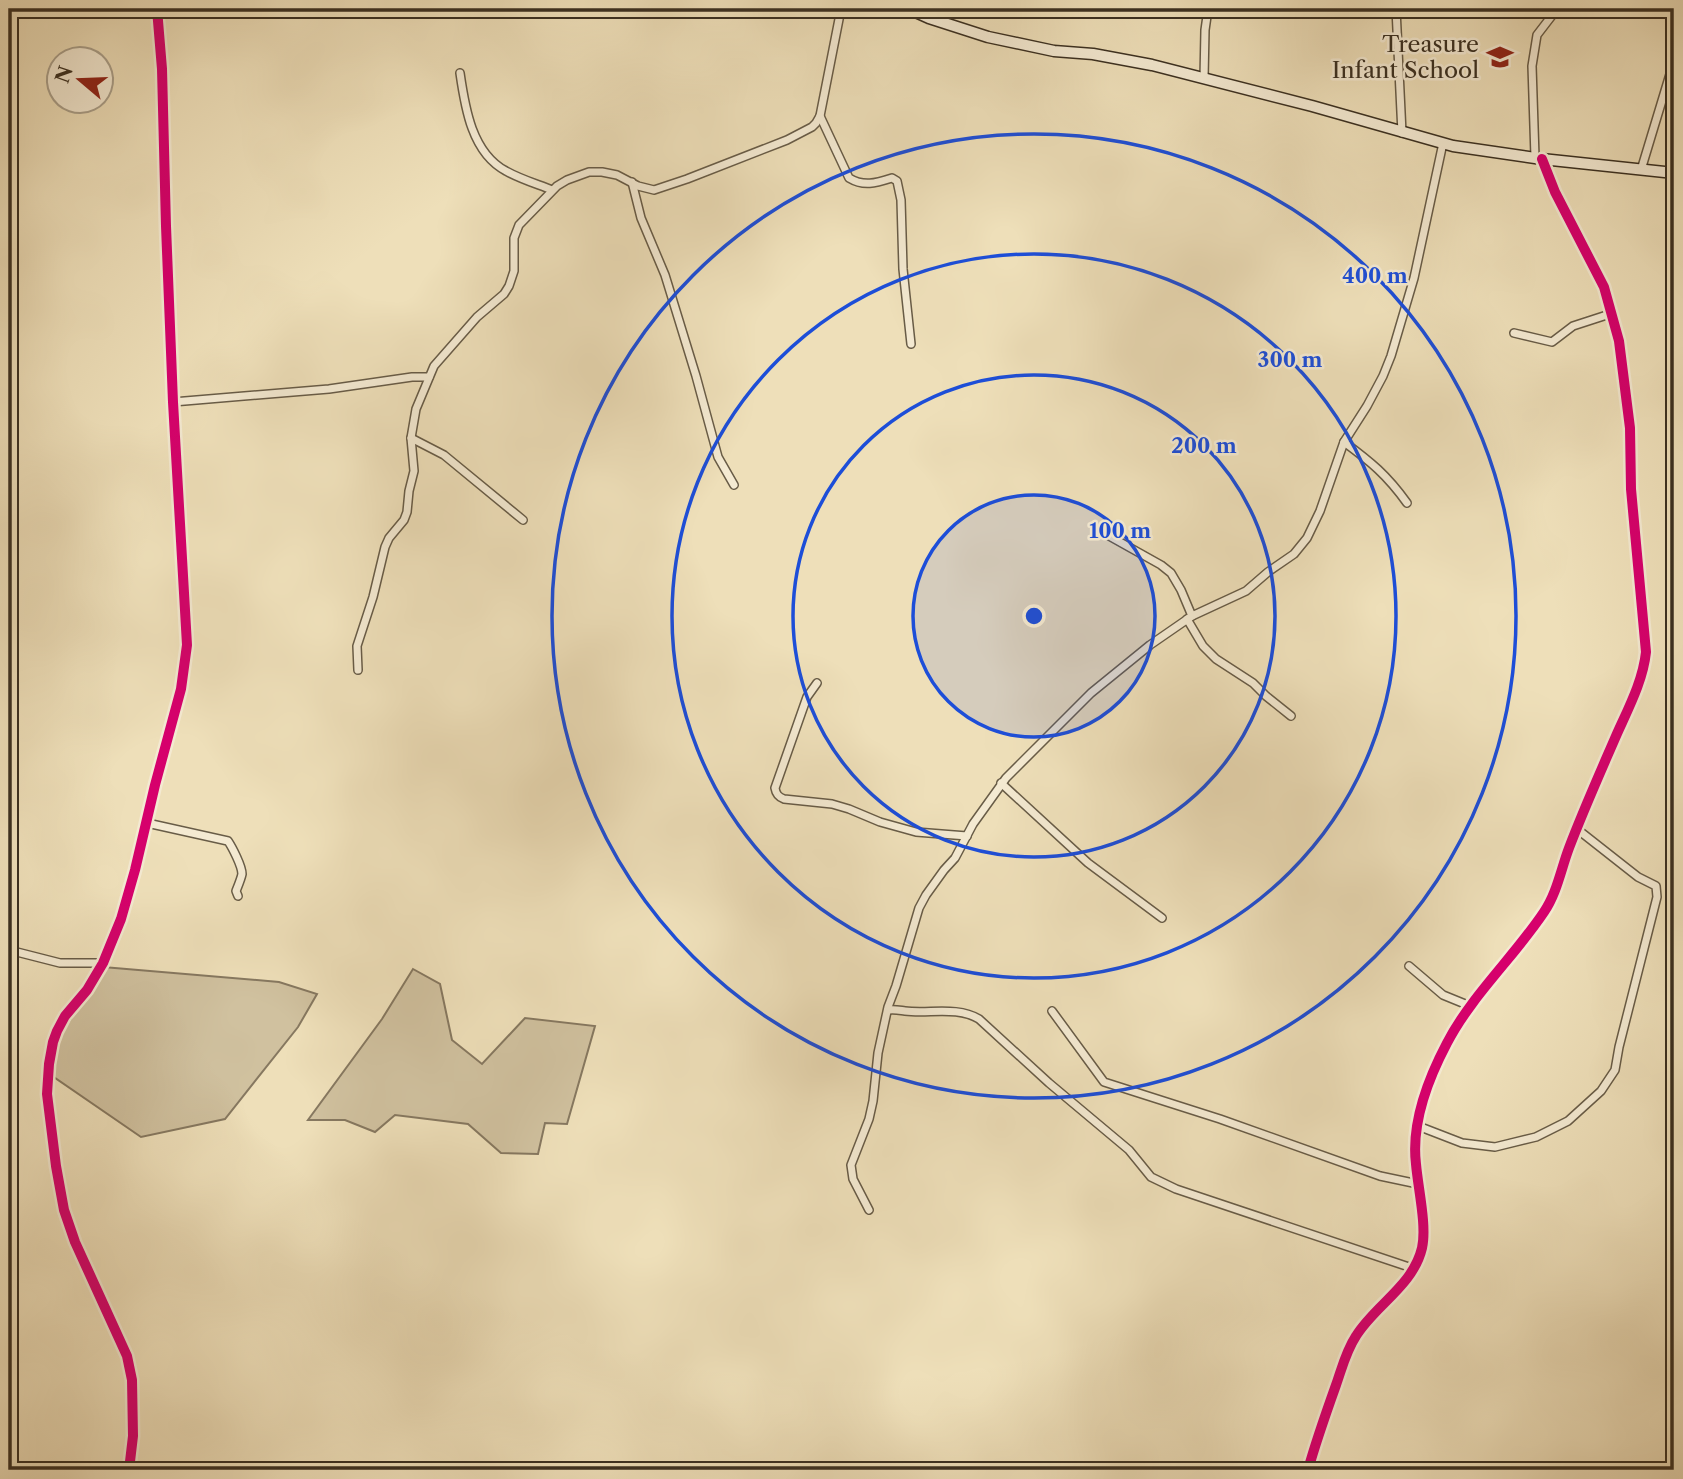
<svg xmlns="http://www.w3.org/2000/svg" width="1683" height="1479" font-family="'Libre Caslon Text',serif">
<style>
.green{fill:#d0c19f;stroke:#867860;stroke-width:2}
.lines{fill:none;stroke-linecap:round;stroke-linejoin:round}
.street-casing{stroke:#685c47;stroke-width:10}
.secondary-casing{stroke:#3b3021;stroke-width:13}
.street{stroke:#f4ead2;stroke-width:7}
.secondary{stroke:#f4ead2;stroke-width:10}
.cycleway-casing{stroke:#f4ead2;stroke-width:15}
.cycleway{stroke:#d6006c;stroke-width:10}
.ring{fill:none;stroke:#1d4ed8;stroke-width:3.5}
.labels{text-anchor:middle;stroke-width:5;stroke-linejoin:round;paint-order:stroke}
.poi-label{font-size:23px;fill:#3b3021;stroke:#f4ead2;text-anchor:end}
.centre{fill:#1d4ed8;stroke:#f4ead2;stroke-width:3.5}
.ring-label{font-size:21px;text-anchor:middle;font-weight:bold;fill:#1d4ed8;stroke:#f4ead2;stroke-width:5;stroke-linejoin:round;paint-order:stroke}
</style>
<rect width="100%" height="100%" fill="#eedfb9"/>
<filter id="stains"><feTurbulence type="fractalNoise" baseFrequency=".00286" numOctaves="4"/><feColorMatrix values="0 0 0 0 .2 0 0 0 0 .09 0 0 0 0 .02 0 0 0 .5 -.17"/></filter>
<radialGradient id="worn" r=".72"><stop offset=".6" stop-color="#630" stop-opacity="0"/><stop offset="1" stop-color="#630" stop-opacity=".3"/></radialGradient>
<!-- green -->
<g class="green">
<path d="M 103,967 L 279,982 L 317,994 L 298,1027 L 225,1119 L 141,1137 L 48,1073 L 62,1033 Z"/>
<path d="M 413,969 L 440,984 L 452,1040 L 482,1064 L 525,1018 L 595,1026 L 567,1124 L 545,1123 L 538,1154 L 501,1153 L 468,1124 L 395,1115 L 375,1132 L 345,1120 L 308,1120 L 382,1019 Z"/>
</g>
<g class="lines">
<!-- street casing -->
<g class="street-casing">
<g id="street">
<path d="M 1396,9 L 1402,133"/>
<path d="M 460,73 C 465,108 472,153 506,171 C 520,179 537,184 552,190"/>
<path d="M 1204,78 L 1205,30 L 1208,9"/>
<path d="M 820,116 L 849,178 C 864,187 876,183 892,178 L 897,181 L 901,200 L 903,269 L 911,344"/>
<path d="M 1535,157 L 1532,66 L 1537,35 L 1557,9"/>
<path d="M 1641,170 L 1674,61"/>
<path d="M 632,182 L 641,218 L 665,275 L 696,376 L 718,457 L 734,485"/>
<path d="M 1514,333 L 1552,342 L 1573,326 L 1613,313"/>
<path d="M 173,402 L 329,389 L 412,377 L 429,377"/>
<path d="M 411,438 L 444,455 L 523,520"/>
<path d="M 1344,442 C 1371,462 1387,475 1407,503"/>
<path d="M 1102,532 L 1161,565 L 1171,573 L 1181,590 L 1192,616"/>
<path d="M 1187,619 L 1203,646 L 1216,659 L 1253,683 L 1266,696 L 1291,716"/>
<path d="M 358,670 L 357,646 L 373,597 L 385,547 L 389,538 L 404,520 L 407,512 L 409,491 L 414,471 L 411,438 L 416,409 L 434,366 L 477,317 L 504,294 L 509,286 L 514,271 L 514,238 L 519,225 L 557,186 L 567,180 L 589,172 L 602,172 L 617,175 L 638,186 L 654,190 L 687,179 L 787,140 L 812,127 L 816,123 L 820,116 L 841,9"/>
<path d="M 817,683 L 807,697 L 775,788 C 776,794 778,797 784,799 L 832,804 L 849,809 L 880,822 L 916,832 L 967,836"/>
<path d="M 1001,783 L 1088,863 L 1162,918"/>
<path d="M 147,823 L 228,841 C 232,847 242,866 242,874 C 241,879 238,886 236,891 L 238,896"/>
<path d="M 9,950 L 60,963 L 103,963"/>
<path d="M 1409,966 L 1443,995 L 1470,1006"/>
<path d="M 888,1010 C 894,1009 898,1010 905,1011 C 929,1014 957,1006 979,1019 L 1049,1083 L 1129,1150 L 1151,1177 L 1176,1189 L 1412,1268"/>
<path d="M 1052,1011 L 1104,1082 L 1220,1119 L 1380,1176 L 1418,1184"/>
<path d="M 1418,1126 L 1462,1143 L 1495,1147 L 1536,1137 L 1568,1121 L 1601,1091 L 1615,1070 L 1619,1047 L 1657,897 L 1656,886 L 1638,877 L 1577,829"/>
<path d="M 869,1210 L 853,1179 L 851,1165 L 869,1119 L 873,1101 L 878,1053 L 888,1007 L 896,986 L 919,908 L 926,895 L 944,870 L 955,858 L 973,824 L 1006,778 L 1091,693 L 1150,645 L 1192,616 L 1246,591 L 1268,572 L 1294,554 L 1307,538 L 1320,511 L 1344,442 L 1367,406 L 1383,376 L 1391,356 L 1414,278 L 1443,143"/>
<path d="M 129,1470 L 133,1436 L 132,1380 L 127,1356 L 75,1242 L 64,1210 L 56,1166 L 47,1094 L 49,1064 L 53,1042 L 57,1031 L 65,1016 L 87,990 L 103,963 L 121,919 L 135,870 L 155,785 L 181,689 L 187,645 L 173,402 L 166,226 L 162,69 L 157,9"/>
<path d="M 1308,1470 C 1316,1441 1326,1413 1336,1385 C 1342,1368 1346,1351 1356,1336 C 1375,1305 1413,1286 1422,1248 C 1427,1226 1418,1188 1416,1164 C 1411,1123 1428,1079 1447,1043 C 1472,995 1514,957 1544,912 C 1557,893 1561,869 1569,848 C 1583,811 1600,773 1616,736 C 1628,709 1643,681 1646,652 L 1631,489 L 1630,428 L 1619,341 L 1604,287 L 1555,192 L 1542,159"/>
</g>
</g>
<!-- secondary casing -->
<g class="secondary-casing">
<path id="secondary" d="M 909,9 L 929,18 L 988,37 L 1054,51 L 1093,54 L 1152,65 L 1312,106 L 1453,146 L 1542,159 L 1674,173"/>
</g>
<!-- street -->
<use href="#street" class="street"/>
<!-- secondary -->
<use href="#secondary" class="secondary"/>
<!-- cycleway casing -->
<g class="cycleway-casing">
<g id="cycleway">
<path d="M 129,1470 L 133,1436 L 132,1380 L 127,1356 L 75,1242 L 64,1210 L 56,1166 L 47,1094 L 49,1064 L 53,1042 L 57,1031 L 65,1016 L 87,990 L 103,963 L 121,919 L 135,870 L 155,785 L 181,689 L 187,645 L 173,402 L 166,226 L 162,69 L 157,9"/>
<path d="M 1308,1470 C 1316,1441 1326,1413 1336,1385 C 1342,1368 1346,1351 1356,1336 C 1375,1305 1413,1286 1422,1248 C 1427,1226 1418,1188 1416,1164 C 1411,1123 1428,1079 1447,1043 C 1472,995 1514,957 1544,912 C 1557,893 1561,869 1569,848 C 1583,811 1600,773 1616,736 C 1628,709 1643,681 1646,652 L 1631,489 L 1630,428 L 1619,341 L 1604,287 L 1555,192 L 1542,159"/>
</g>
</g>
<!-- cycleway -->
<use href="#cycleway" class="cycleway"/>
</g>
<!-- distance rings -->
<circle cx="1034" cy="616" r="121" fill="#1d4ed8" fill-opacity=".12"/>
<g class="ring">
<circle cx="1034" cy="616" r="121"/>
<circle cx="1034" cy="616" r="241"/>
<circle cx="1034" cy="616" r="362"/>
<circle cx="1034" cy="616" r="482"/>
</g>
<!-- icons -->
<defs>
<g id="school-bare" transform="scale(2.1)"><path d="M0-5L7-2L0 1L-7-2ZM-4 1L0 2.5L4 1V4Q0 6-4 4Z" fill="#8f2418" stroke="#f4ead2" stroke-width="2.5" paint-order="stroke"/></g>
</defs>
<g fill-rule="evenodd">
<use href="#school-bare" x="1500" y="57"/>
</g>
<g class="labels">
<!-- poi labels -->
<g class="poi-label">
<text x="1479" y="52">Treasure<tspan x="1479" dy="26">Infant School</tspan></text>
</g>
</g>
<circle cx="1034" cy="616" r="10" class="centre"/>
<g class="ring-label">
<text x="1375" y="283">400 m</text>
<text x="1290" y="367">300 m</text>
<text x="1204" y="453">200 m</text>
<text x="1120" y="538">100 m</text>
</g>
<!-- margin -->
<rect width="1683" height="1479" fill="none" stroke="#eedfb9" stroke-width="35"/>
<rect x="10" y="10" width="1662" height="1458" fill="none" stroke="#3b3021" stroke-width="3.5"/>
<rect x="18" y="18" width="1648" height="1444" fill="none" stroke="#3b3021" stroke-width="2"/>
<!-- north arrow -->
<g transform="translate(80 80) rotate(289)"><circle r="33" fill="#f4ead2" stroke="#aaa08b" stroke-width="2"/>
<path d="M0-5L12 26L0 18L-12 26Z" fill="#8f2418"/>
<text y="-10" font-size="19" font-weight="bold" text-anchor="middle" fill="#3b3021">N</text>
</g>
<rect width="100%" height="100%" filter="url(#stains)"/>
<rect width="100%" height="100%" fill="url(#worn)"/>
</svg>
